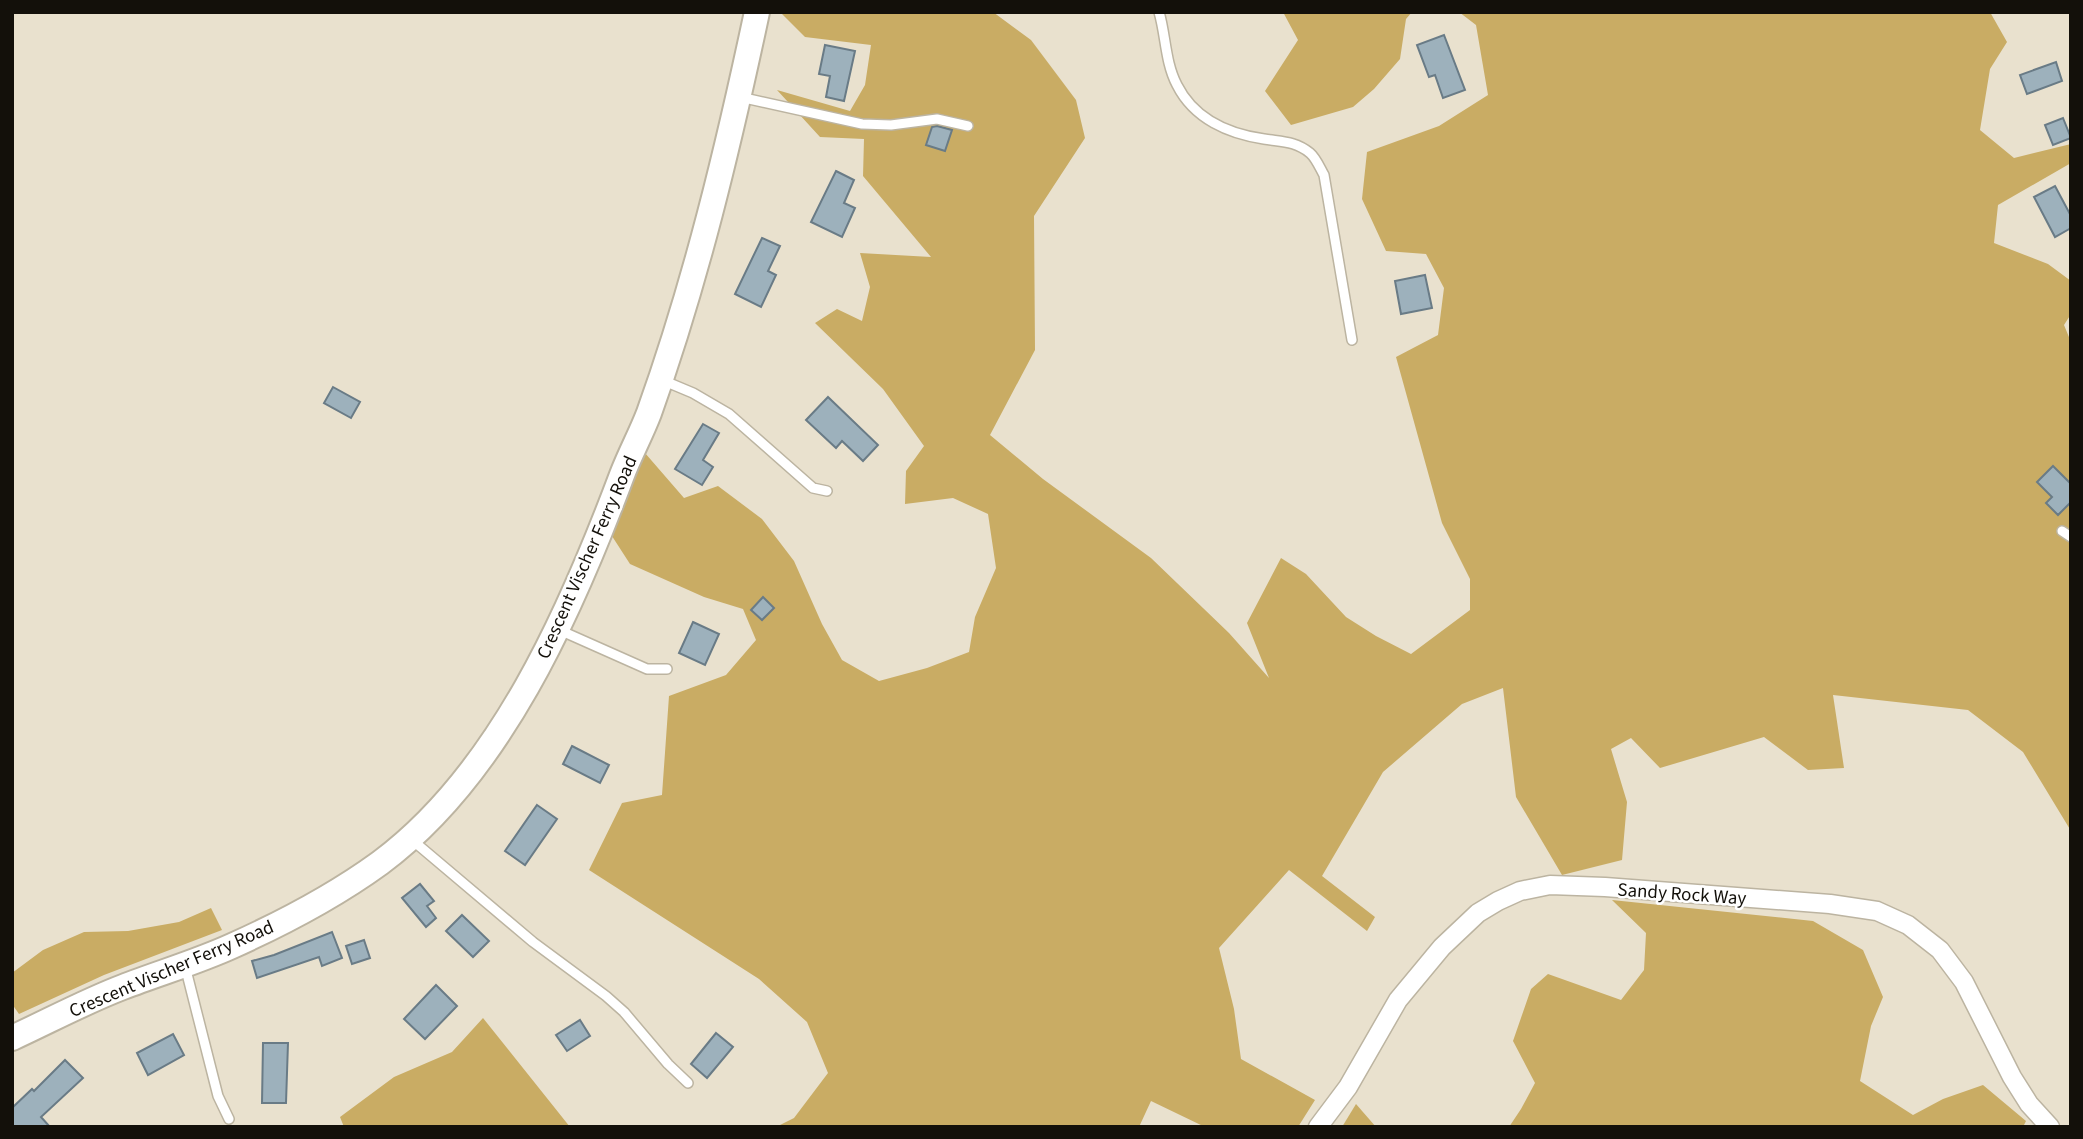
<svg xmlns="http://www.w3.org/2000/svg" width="2083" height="1139" font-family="'Source Sans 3',sans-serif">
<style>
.green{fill:#c9ac64}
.building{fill:#9db1bc;stroke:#697b86;stroke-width:2}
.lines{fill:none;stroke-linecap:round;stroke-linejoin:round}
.lane-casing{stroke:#bcb4a1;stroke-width:12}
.street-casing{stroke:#bcb4a1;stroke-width:21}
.secondary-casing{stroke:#bcb4a1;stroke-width:28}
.lane{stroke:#fff;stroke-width:9}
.street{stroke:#fff;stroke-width:18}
.secondary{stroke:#fff;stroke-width:24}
.labels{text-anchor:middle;stroke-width:5;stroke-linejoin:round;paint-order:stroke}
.street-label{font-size:19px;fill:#13100a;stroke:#fff}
</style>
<rect width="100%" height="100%" fill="#e9e1ce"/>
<!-- green -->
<g class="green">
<path d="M 780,12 L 993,12 L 1031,40 L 1076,100 L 1085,138 L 1034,216 L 1035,350 L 990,435 L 1043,479 L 1151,558 L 1229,633 L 1269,678 L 1247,623 L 1281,558 L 1306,574 L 1346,617 L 1376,636 L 1411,654 L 1470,610 L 1470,579 L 1442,523 L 1396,357 L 1438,335 L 1444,288 L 1426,254 L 1386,251 L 1362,199 L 1367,152 L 1439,126 L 1488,95 L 1476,25 L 1459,12 L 1990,12 L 2007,42 L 1990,69 L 1980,130 L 2014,158 L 2071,144 L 2071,163 L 1998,205 L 1994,243 L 2048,264 L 2071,281 L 2071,314 L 2064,325 L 2071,342 L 2071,831 L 2023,752 L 1968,710 L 1833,695 L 1844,768 L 1808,770 L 1764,737 L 1660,768 L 1631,738 L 1611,749 L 1627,802 L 1622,860 L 1562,875 L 1516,797 L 1503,688 L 1462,704 L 1383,772 L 1322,876 L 1375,917 L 1367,931 L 1289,870 L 1219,948 L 1234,1009 L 1241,1059 L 1315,1100 L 1298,1127 L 1205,1127 L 1151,1101 L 1139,1127 L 776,1127 L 794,1118 L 828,1073 L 807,1022 L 759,979 L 589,870 L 622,803 L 662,795 L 669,696 L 726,675 L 756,640 L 743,609 L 704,597 L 630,564 L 610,533 L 645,453 L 684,498 L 718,486 L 762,519 L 794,561 L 822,624 L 842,660 L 879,681 L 927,668 L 969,652 L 975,617 L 996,568 L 988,514 L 953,498 L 905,504 L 906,471 L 924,446 L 883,389 L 815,323 L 837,309 L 862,321 L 870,287 L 860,253 L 931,257 L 863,176 L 864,139 L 820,137 L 777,90 L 850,111 L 865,85 L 871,45 L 805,37 Z"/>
<path d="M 1283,12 L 1412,12 L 1406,19 L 1400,59 L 1374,89 L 1353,107 L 1291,125 L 1265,91 L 1298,40 Z"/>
<path d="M 1612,900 L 1813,921 L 1863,950 L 1883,997 L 1871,1026 L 1860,1081 L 1913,1115 L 1943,1099 L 1983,1085 L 2026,1121 L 2023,1127 L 1509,1127 L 1521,1109 L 1535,1083 L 1513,1041 L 1531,989 L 1548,974 L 1621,1000 L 1644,970 L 1646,933 Z"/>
<path d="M 211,908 L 222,930 L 104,975 L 19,1014 L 12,1004 L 12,973 L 43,950 L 84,932 L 128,931 L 179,922 Z"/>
<path d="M 483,1018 L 570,1127 L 344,1127 L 340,1117 L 394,1077 L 452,1052 Z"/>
<path d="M 1356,1104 L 1376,1127 L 1342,1127 Z"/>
</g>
<!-- building -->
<g class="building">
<path d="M 1444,35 L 1465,90 L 1443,98 L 1435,75 L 1429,77 L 1417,45 Z"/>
<path d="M 825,45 L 855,51 L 844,101 L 826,97 L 830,76 L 819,74 Z"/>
<path d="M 2056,62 L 2062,81 L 2027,94 L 2020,75 Z"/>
<path d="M 2063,118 L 2071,138 L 2053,145 L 2045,125 Z"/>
<path d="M 937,126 L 952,130 L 945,151 L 926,145 L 932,127 Z"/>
<path d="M 836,171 L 854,180 L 844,203 L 855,208 L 842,237 L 811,222 Z"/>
<path d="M 2055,186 L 2071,216 L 2071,228 L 2055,237 L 2034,197 Z"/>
<path d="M 762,238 L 780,246 L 768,271 L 776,275 L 761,307 L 735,294 Z"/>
<path d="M 1425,275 L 1432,308 L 1401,314 L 1395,281 Z"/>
<path d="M 333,387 L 360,402 L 351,418 L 324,403 Z"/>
<path d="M 828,397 L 878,445 L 863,461 L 842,441 L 836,448 L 806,420 Z"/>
<path d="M 703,424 L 719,433 L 703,460 L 713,467 L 702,485 L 675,469 Z"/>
<path d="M 2053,466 L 2071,484 L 2071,502 L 2058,515 L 2046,503 L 2052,497 L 2037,482 Z"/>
<path d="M 763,597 L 774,608 L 762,620 L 751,610 Z"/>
<path d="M 693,622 L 719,634 L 705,665 L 679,653 Z"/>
<path d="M 572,746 L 609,765 L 600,783 L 563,764 Z"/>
<path d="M 537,805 L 557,819 L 525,865 L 505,851 Z"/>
<path d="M 420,884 L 434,901 L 427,906 L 436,918 L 426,927 L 402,898 Z"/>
<path d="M 462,915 L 489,941 L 473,957 L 446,931 Z"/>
<path d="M 332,932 L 342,958 L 322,966 L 319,957 L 257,978 L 252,961 L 274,955 Z"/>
<path d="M 364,940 L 370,958 L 352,964 L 346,946 Z"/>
<path d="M 436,985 L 457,1006 L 425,1039 L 404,1019 Z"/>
<path d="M 580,1020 L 590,1036 L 567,1051 L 556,1035 Z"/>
<path d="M 716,1033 L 733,1047 L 707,1078 L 691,1064 Z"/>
<path d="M 173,1034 L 184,1055 L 148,1075 L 137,1053 Z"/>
<path d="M 263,1043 L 288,1043 L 286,1103 L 262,1103 Z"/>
<path d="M 65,1060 L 83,1078 L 41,1117 L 50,1127 L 12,1127 L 12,1108 L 32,1089 L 34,1091 Z"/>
</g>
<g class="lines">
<!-- lane casing -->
<g class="lane-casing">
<g id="lane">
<path d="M 1159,12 C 1166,36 1165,62 1177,85 C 1194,119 1229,134 1264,139 C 1282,142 1295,141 1310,153 C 1316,158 1320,168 1324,175 L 1352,340"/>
<path d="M 740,97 L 862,124 L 891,125 L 937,119 L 968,126"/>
<path d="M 662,380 L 693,393 L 729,414 L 813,488 L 827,491"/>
<path d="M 2062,531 L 2071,537"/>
<path d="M 557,629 L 647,669 L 667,669"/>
<path d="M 411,839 L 533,942 L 606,996 L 624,1012 L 668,1064 L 688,1083"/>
<path d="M 185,966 L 218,1096 L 229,1119"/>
</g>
</g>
<!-- street casing -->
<g class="street-casing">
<path id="street" d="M 1318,1127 L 1348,1087 L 1398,1000 L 1442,947 L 1478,913 L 1498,901 L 1520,891 L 1550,885 L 1605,887 L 1830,904 L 1877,911 L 1908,925 L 1940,950 L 1964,982 L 2012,1077 L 2029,1104 L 2050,1127"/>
</g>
<!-- secondary casing -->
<g class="secondary-casing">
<path id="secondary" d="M 12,1038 C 49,1021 86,1001 123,987 C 159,973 197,962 232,946 C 281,924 336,895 380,863 C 500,774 571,611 622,475 C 630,454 641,434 649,413 C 696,282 728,148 757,12"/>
</g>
<!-- lane -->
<use href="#lane" class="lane"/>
<!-- street -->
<use href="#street" class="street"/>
<!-- secondary -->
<use href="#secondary" class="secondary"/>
</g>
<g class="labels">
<!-- street labels -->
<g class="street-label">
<text transform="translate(586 557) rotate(-66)" y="7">Crescent Vischer Ferry Road</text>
<text transform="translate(1682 893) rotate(4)" y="7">Sandy Rock Way</text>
<text transform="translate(171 968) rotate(-23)" y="7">Crescent Vischer Ferry Road</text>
</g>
</g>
<!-- border -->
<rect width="2083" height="1139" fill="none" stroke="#13100a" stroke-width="28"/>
</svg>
